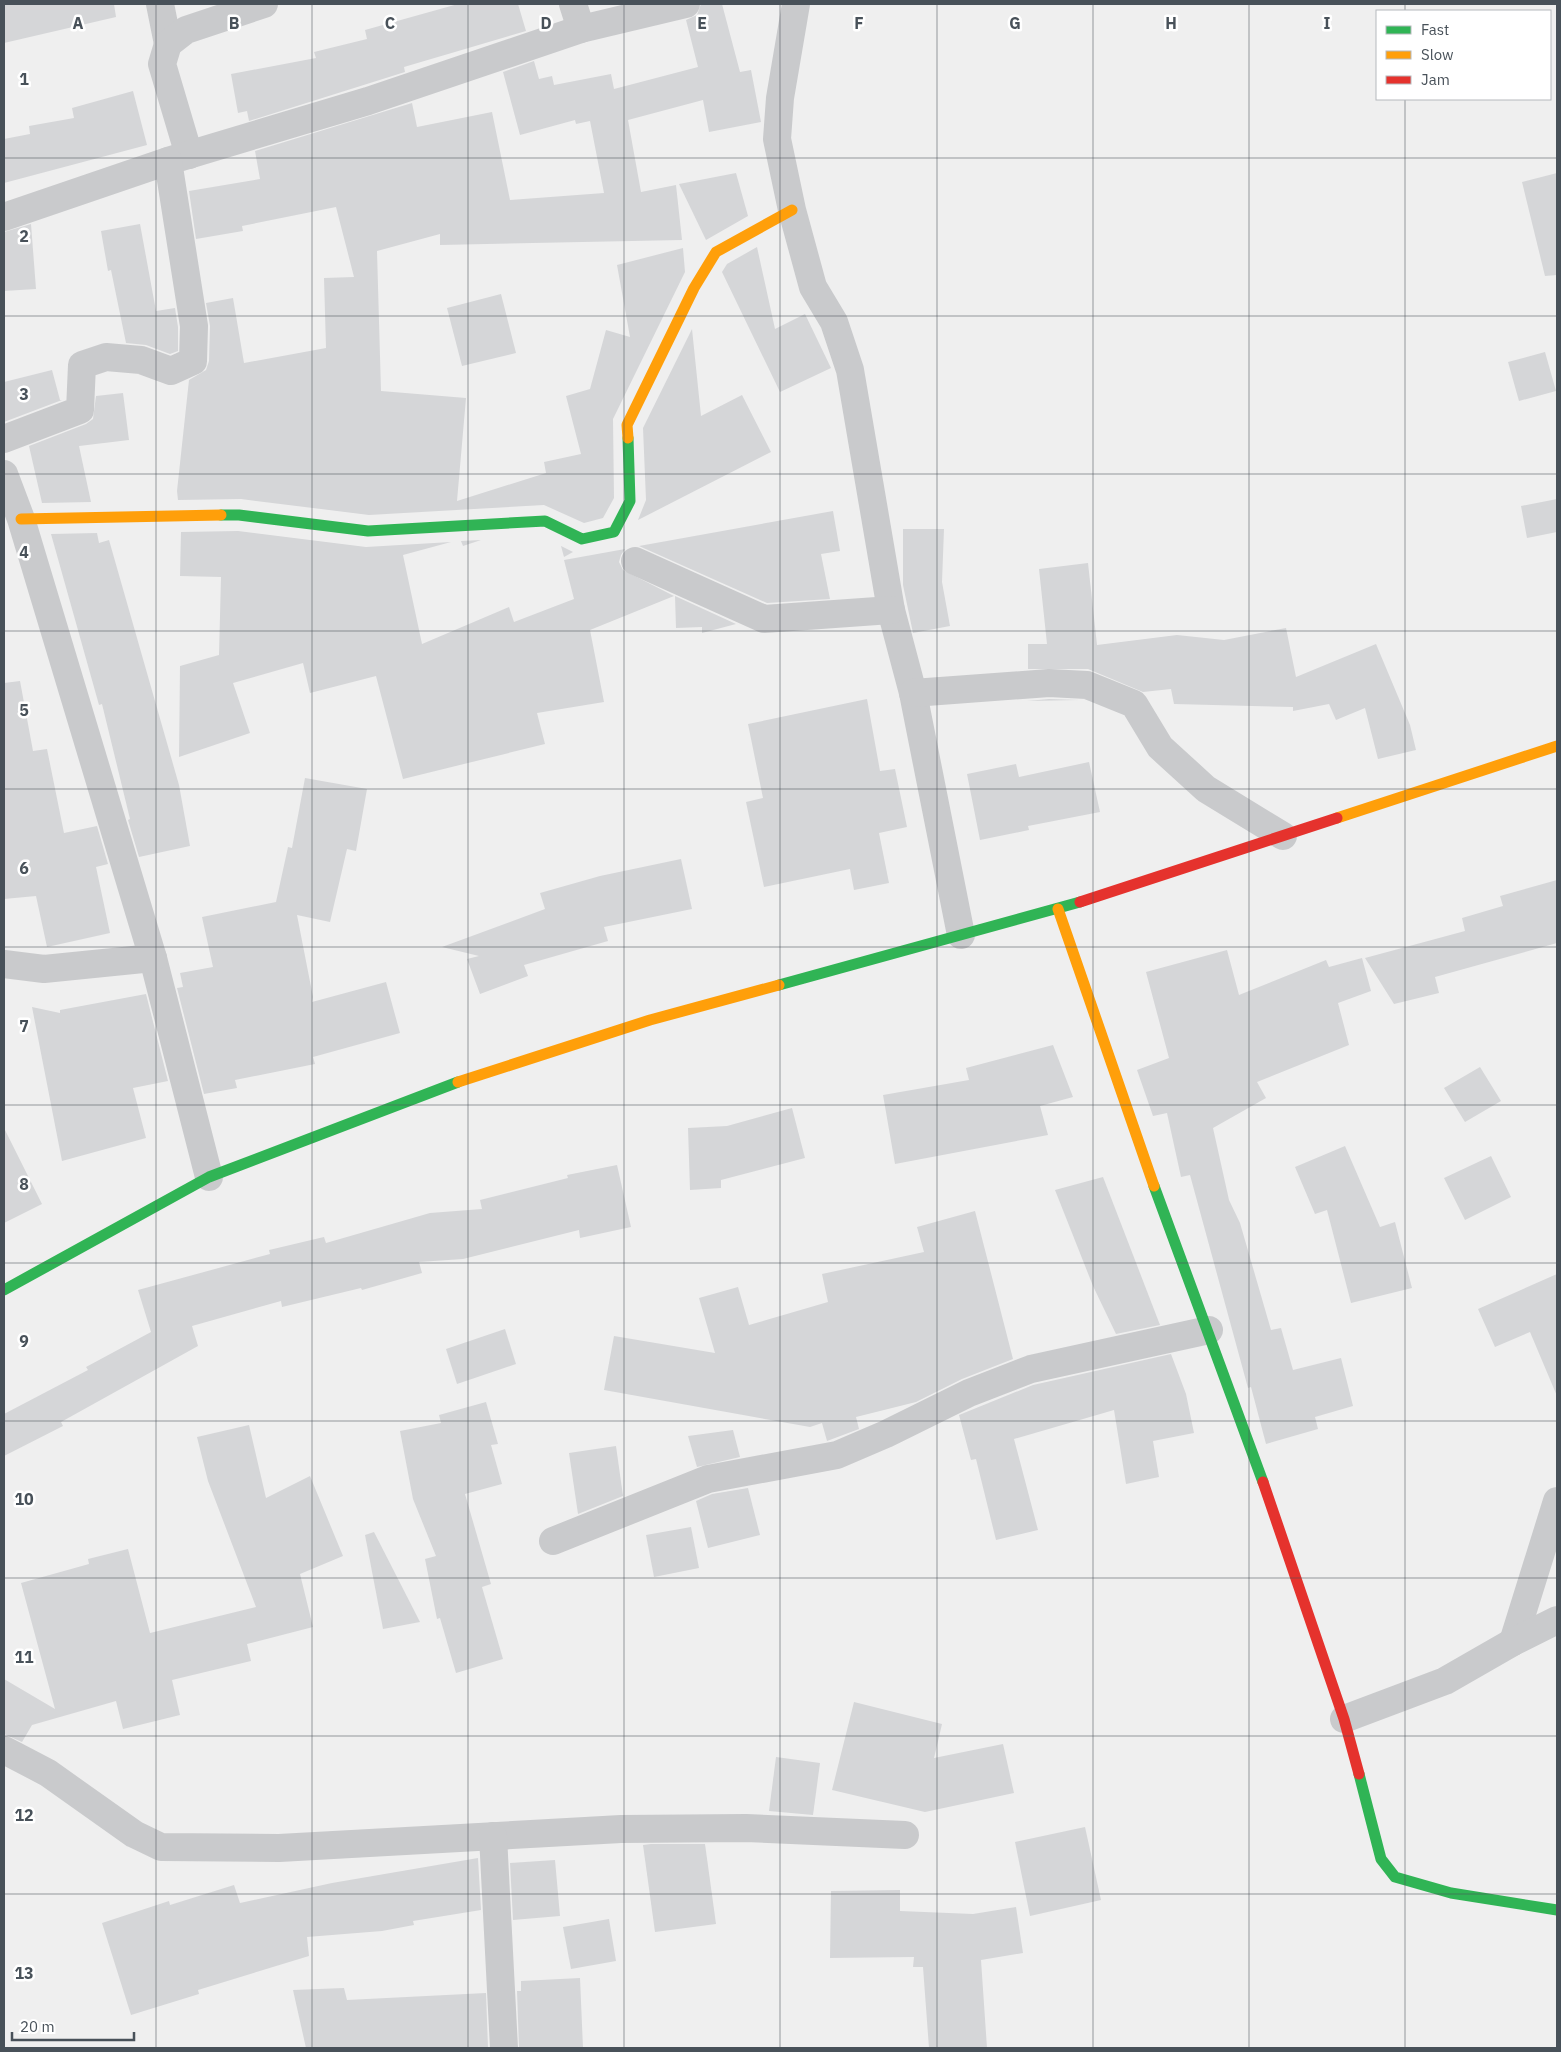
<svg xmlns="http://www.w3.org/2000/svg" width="1561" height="2052" font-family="'IBM Plex Sans',sans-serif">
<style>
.building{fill:#d5d6d8}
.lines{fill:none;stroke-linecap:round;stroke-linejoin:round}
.street{stroke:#c9cacc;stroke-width:28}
.fast{stroke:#30b455;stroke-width:11}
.slow{stroke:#ff9f0a;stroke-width:11}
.jam{stroke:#e5322d;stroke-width:11}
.grid{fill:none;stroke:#485159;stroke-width:1;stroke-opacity:0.55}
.grid-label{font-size:16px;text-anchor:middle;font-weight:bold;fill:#485159;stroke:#fff;stroke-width:5;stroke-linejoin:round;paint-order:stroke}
</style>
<rect width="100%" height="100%" fill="#efefef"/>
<!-- building -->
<g class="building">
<path d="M 4,4 L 114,4 L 116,17 L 4,43 Z"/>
<path d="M 458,4 L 518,4 L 526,31 L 404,67 L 405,72 L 249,121 L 247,111 L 238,113 L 231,74 L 316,58 L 314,52 L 367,39 L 365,30 Z"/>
<path d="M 701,4 L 722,4 L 740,72 L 751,70 L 761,122 L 709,132 L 703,100 L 628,120 L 641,192 L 676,185 L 682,240 L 440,245 L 440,234 L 377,251 L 381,391 L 466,398 L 457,501 L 546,473 L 544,462 L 581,454 L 566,396 L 590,389 L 606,330 L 630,337 L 617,265 L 683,248 L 685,272 L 613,419 L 614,498 L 603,518 L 584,523 L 544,505 L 369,515 L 241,499 L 178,500 L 177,491 L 189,380 L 206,370 L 209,361 L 210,326 L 206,303 L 233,298 L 244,363 L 326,348 L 324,278 L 354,277 L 336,207 L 242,226 L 243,231 L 196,239 L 189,191 L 260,179 L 255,151 L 412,103 L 417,127 L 492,112 L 510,200 L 604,193 L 590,121 L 576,124 L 575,120 L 520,135 L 503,72 L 534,61 L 539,79 L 552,76 L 554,85 L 611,74 L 614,89 L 698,67 L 686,20 L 697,15 Z"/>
<path d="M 133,91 L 147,145 L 4,183 L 4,139 L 30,134 L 29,126 L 74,118 L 72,108 Z"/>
<path d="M 736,173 L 748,216 L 706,240 L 679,184 Z"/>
<path d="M 1557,173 L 1557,275 L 1545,276 L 1522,182 Z"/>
<path d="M 31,224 L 36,289 L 4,291 L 4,232 Z"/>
<path d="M 140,224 L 156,311 L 175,308 L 178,327 L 178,351 L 170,354 L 146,345 L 126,343 L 111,270 L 108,271 L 101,231 Z"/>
<path d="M 757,247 L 775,329 L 805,314 L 831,368 L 780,392 L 722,272 L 727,264 Z"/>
<path d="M 501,294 L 516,353 L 462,366 L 447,308 Z"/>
<path d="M 692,329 L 701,416 L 742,395 L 771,452 L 638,520 L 646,500 L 643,428 Z"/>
<path d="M 1545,352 L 1556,391 L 1519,401 L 1508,362 Z"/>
<path d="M 52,370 L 60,400 L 62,400 L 4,422 L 4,382 Z"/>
<path d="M 123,393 L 129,440 L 79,446 L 91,502 L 42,503 L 29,446 L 86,424 L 93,419 L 96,396 Z"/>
<path d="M 1557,499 L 1557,532 L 1527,538 L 1521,506 Z"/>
<path d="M 833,511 L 840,551 L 821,554 L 830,599 L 767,603 L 639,546 Z"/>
<path d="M 903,529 L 944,529 L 942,582 L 950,626 L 913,633 L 903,585 Z"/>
<path d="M 238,531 L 366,547 L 451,542 L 403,555 L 422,644 L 509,607 L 514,622 L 574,599 L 564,560 L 625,549 L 621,555 L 619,562 L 623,570 L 674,596 L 590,630 L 604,702 L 537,713 L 545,744 L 403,779 L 376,676 L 310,693 L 303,663 L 233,683 L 250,733 L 179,757 L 180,666 L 219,655 L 221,577 L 180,576 L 181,532 Z"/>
<path d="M 97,533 L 99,543 L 109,540 L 179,785 L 190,846 L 139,857 L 128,820 L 130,819 L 102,704 L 99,705 L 51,534 Z"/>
<path d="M 481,540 L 463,546 L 461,541 Z"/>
<path d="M 561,546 L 573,552 L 564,557 Z"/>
<path d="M 1088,563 L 1097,645 L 1177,635 L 1224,640 L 1286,628 L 1296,677 L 1376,644 L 1410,725 L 1416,750 L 1378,759 L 1365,708 L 1336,720 L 1329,704 L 1293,711 L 1293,707 L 1174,704 L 1171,689 L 1143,692 L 1088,669 L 1028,669 L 1028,644 L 1047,644 L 1039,569 Z"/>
<path d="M 675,596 L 736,624 L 702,633 L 702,627 L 676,628 Z"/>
<path d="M 20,681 L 33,751 L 47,749 L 64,833 L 97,826 L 108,864 L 96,867 L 110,933 L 47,947 L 36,896 L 4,899 L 4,683 Z"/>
<path d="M 867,699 L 880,771 L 895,769 L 907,827 L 879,833 L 889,883 L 854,890 L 850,869 L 764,887 L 746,802 L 763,798 L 748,724 Z"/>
<path d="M 1049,699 L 1079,700 L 1027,701 Z"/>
<path d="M 1089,762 L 1100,812 L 1028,826 L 1029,830 L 980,840 L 967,774 L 1016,764 L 1019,777 Z"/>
<path d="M 305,778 L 367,789 L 356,851 L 347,849 L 330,922 L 297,915 L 313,997 L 312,1002 L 386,982 L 400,1033 L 313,1057 L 315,1064 L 235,1080 L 237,1088 L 204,1094 L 177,988 L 183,987 L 180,973 L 213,967 L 202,917 L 276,902 L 288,847 L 292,848 Z"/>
<path d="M 681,859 L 692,909 L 604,927 L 608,941 L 524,965 L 528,976 L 480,994 L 467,959 L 479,956 L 442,947 L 545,909 L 540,893 L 600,876 Z"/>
<path d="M 1557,880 L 1557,943 L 1435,977 L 1439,993 L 1394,1004 L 1365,958 L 1465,931 L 1462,918 L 1503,906 L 1500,896 Z"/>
<path d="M 1227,950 L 1239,995 L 1326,960 L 1329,967 L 1362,958 L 1371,991 L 1338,1003 L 1349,1045 L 1257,1082 L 1266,1098 L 1213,1128 L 1229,1200 L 1240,1223 L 1271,1330 L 1281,1328 L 1293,1370 L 1341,1358 L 1353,1406 L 1315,1417 L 1318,1429 L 1266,1444 L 1251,1387 L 1248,1388 L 1190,1175 L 1181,1177 L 1167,1113 L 1153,1116 L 1137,1070 L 1169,1058 L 1146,972 Z"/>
<path d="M 146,994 L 168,1081 L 133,1088 L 146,1138 L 62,1161 L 32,1007 L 60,1013 L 60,1010 Z"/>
<path d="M 1053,1045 L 1073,1097 L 1040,1106 L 1048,1135 L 895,1164 L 883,1095 L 969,1080 L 966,1068 Z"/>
<path d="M 1480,1067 L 1501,1101 L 1465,1122 L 1444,1088 Z"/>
<path d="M 792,1108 L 805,1158 L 721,1180 L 721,1188 L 690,1190 L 688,1128 L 727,1126 Z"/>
<path d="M 4,1128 L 42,1204 L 4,1223 Z"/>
<path d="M 1345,1146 L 1380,1227 L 1395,1222 L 1412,1288 L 1351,1303 L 1327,1210 L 1315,1214 L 1295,1167 Z"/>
<path d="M 1491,1156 L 1511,1197 L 1465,1220 L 1444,1178 Z"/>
<path d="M 617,1165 L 631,1227 L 580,1238 L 579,1230 L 463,1259 L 419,1262 L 422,1273 L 362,1290 L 361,1288 L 282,1307 L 281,1301 L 192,1326 L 198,1346 L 61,1422 L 63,1426 L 4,1456 L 4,1414 L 88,1370 L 86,1367 L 151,1332 L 138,1290 L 270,1254 L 269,1250 L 324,1237 L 326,1243 L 430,1213 L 482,1209 L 480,1200 L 568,1178 L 567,1175 Z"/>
<path d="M 1103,1177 L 1160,1325 L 1116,1334 L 1093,1286 L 1055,1190 Z"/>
<path d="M 975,1211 L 1013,1359 L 962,1379 L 916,1402 L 856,1417 L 859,1429 L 827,1441 L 822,1423 L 810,1427 L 604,1390 L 614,1336 L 715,1353 L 699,1298 L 738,1287 L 749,1325 L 828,1302 L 822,1274 L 924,1252 L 917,1227 Z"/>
<path d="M 1557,1274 L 1557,1396 L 1530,1332 L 1495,1347 L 1478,1309 Z"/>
<path d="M 505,1329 L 516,1364 L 457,1384 L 446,1349 Z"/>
<path d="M 1171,1354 L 1186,1394 L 1194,1433 L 1153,1441 L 1159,1477 L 1126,1484 L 1114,1410 L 1014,1439 L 1038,1530 L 996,1540 L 976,1459 L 971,1460 L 959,1415 L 1033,1385 Z"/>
<path d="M 486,1402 L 498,1444 L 491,1445 L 502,1484 L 465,1494 L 491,1584 L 482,1587 L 503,1659 L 456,1673 L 440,1618 L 437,1619 L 425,1559 L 436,1556 L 413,1499 L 400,1431 L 441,1423 L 439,1415 Z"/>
<path d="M 249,1425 L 266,1498 L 310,1476 L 343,1556 L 300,1574 L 313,1627 L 247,1644 L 251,1661 L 172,1680 L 180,1715 L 123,1729 L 116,1701 L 32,1725 L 22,1742 L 4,1734 L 4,1679 L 55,1709 L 21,1583 L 89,1564 L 88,1559 L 128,1549 L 150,1633 L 256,1607 L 208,1481 L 197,1437 Z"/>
<path d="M 733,1430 L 740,1457 L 697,1467 L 688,1436 Z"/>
<path d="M 616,1446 L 623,1496 L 578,1514 L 569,1453 Z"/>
<path d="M 748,1488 L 760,1535 L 708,1548 L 696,1501 L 712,1494 Z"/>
<path d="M 691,1527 L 699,1568 L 654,1577 L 646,1535 Z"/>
<path d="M 374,1532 L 420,1622 L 383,1629 L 365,1535 Z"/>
<path d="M 854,1702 L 942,1724 L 934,1758 L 1003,1744 L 1014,1793 L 925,1812 L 832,1790 Z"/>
<path d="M 776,1757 L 820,1763 L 813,1815 L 769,1811 Z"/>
<path d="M 1085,1827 L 1101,1900 L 1030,1916 L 1015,1842 Z"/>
<path d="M 651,1844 L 705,1844 L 716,1924 L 655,1932 L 643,1845 Z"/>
<path d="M 478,1858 L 481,1910 L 413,1921 L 414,1925 L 382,1931 L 307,1937 L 309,1956 L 198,1990 L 199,1994 L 131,2015 L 102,1923 L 169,1901 L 170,1905 L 234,1885 L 240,1903 L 332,1883 Z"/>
<path d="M 555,1860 L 560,1916 L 513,1920 L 510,1863 Z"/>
<path d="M 900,1890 L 900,1911 L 973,1914 L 1016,1907 L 1023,1953 L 981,1960 L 987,2048 L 929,2048 L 923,1967 L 913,1967 L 914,1957 L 830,1958 L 831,1891 Z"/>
<path d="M 609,1919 L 616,1961 L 571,1969 L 563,1927 Z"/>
<path d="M 580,1978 L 583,2048 L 519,2048 L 517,1991 L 521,1991 L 521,1981 Z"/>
<path d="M 344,1988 L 347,2000 L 486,1993 L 488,2048 L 306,2048 L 293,1990 Z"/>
</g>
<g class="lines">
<!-- street -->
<g class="street">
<path d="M 160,4 L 168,44"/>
<path d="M 573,4 L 581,29"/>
<path d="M 796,4 L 780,98 L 777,139 L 792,210 L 813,287 L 834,322 L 850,370 L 891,610 L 913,693 L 961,935"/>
<path d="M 189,155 L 162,64 L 168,44 L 186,30 L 264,4"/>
<path d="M 4,217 L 168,161 L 368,101 L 581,29 L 686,4"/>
<path d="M 4,439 L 80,410 L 82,365 L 106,357 L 141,360 L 171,371 L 193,361 L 194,326 L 168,161"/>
<path d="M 4,474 L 21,519 L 153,958 L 209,1177"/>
<path d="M 635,561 L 764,619 L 891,610"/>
<path d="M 913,693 L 1049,683 L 1087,685 L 1134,704 L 1160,747 L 1206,789 L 1283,836"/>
<path d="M 4,964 L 44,969 L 153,958"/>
<path d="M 553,1541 L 708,1479 L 837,1455 L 886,1434 L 969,1393 L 1031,1369 L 1209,1330"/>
<path d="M 1513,1642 L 1557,1501"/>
<path d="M 1344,1719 L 1445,1681 L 1513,1642 L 1557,1620"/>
<path d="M 4,1750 L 48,1773 L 134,1834 L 161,1847 L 279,1848 L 621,1829 L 746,1828 L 905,1835"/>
<path d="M 493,1836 L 504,2048"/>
</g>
<!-- fast -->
<g class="fast">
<path d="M 221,515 L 239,515 L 368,531 L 545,521 L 582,539 L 614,532 L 630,501 L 628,438"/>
<path d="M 779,985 L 1080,902"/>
<path d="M 1154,1186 L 1263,1482"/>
<path d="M 4,1290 L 209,1177 L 458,1082"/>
<path d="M 1359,1774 L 1381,1859 L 1395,1877 L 1451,1893 L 1557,1910"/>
</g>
<!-- slow -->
<g class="slow">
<path d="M 628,438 L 627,425 L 694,288 L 716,252 L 792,210"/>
<path d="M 21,519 L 221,515"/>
<path d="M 1337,818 L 1557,746"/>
<path d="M 1058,909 L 1154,1186"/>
<path d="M 458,1082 L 650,1020 L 779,985"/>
</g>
<!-- jam -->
<g class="jam">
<path d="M 1080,902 L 1337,818"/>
<path d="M 1263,1482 L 1344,1719 L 1359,1774"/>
</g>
</g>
<!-- grid -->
<path class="grid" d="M 156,4 L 156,2048M 312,4 L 312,2048M 468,4 L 468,2048M 624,4 L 624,2048M 780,4 L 780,2048M 937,4 L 937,2048M 1093,4 L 1093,2048M 1249,4 L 1249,2048M 1405,4 L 1405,11M 1405,99 L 1405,2048M 4,158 L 1557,158M 4,316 L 1557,316M 4,474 L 1557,474M 4,631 L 1557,631M 4,789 L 1557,789M 4,947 L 1557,947M 4,1105 L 1557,1105M 4,1263 L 1557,1263M 4,1421 L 1557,1421M 4,1578 L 1557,1578M 4,1736 L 1557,1736M 4,1894 L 1557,1894"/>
<g class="grid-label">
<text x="78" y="29">A</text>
<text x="234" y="29">B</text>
<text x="390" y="29">C</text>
<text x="546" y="29">D</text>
<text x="702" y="29">E</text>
<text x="859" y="29">F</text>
<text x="1015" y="29">G</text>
<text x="1171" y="29">H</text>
<text x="1327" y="29">I</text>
<text x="24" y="85">1</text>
<text x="24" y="242">2</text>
<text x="24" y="400">3</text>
<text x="24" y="558">4</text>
<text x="24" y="716">5</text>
<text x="24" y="874">6</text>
<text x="24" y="1032">7</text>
<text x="24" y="1190">8</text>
<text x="24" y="1347">9</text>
<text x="24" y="1505">10</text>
<text x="24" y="1663">11</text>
<text x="24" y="1821">12</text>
<text x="24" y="1979">13</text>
</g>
<!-- border -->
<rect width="1561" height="2052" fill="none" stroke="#485159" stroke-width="10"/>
<!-- legend -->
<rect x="1376" y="10" width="175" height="90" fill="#ffffff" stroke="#b6b9bd"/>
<rect x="1386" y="26" width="25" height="8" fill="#30b455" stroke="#b6b9bd"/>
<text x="1421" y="35" font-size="15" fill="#485159">Fast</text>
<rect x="1386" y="51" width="25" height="8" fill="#ff9f0a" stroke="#b6b9bd"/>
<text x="1421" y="60" font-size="15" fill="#485159">Slow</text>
<rect x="1386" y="76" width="25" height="8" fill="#e5322d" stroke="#b6b9bd"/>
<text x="1421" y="85" font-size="15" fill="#485159">Jam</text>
<!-- scale -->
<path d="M12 2032v8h122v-8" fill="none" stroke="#485159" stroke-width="2.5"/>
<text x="20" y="2032" font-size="15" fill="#485159" stroke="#ffffff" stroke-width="4" paint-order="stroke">20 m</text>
</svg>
